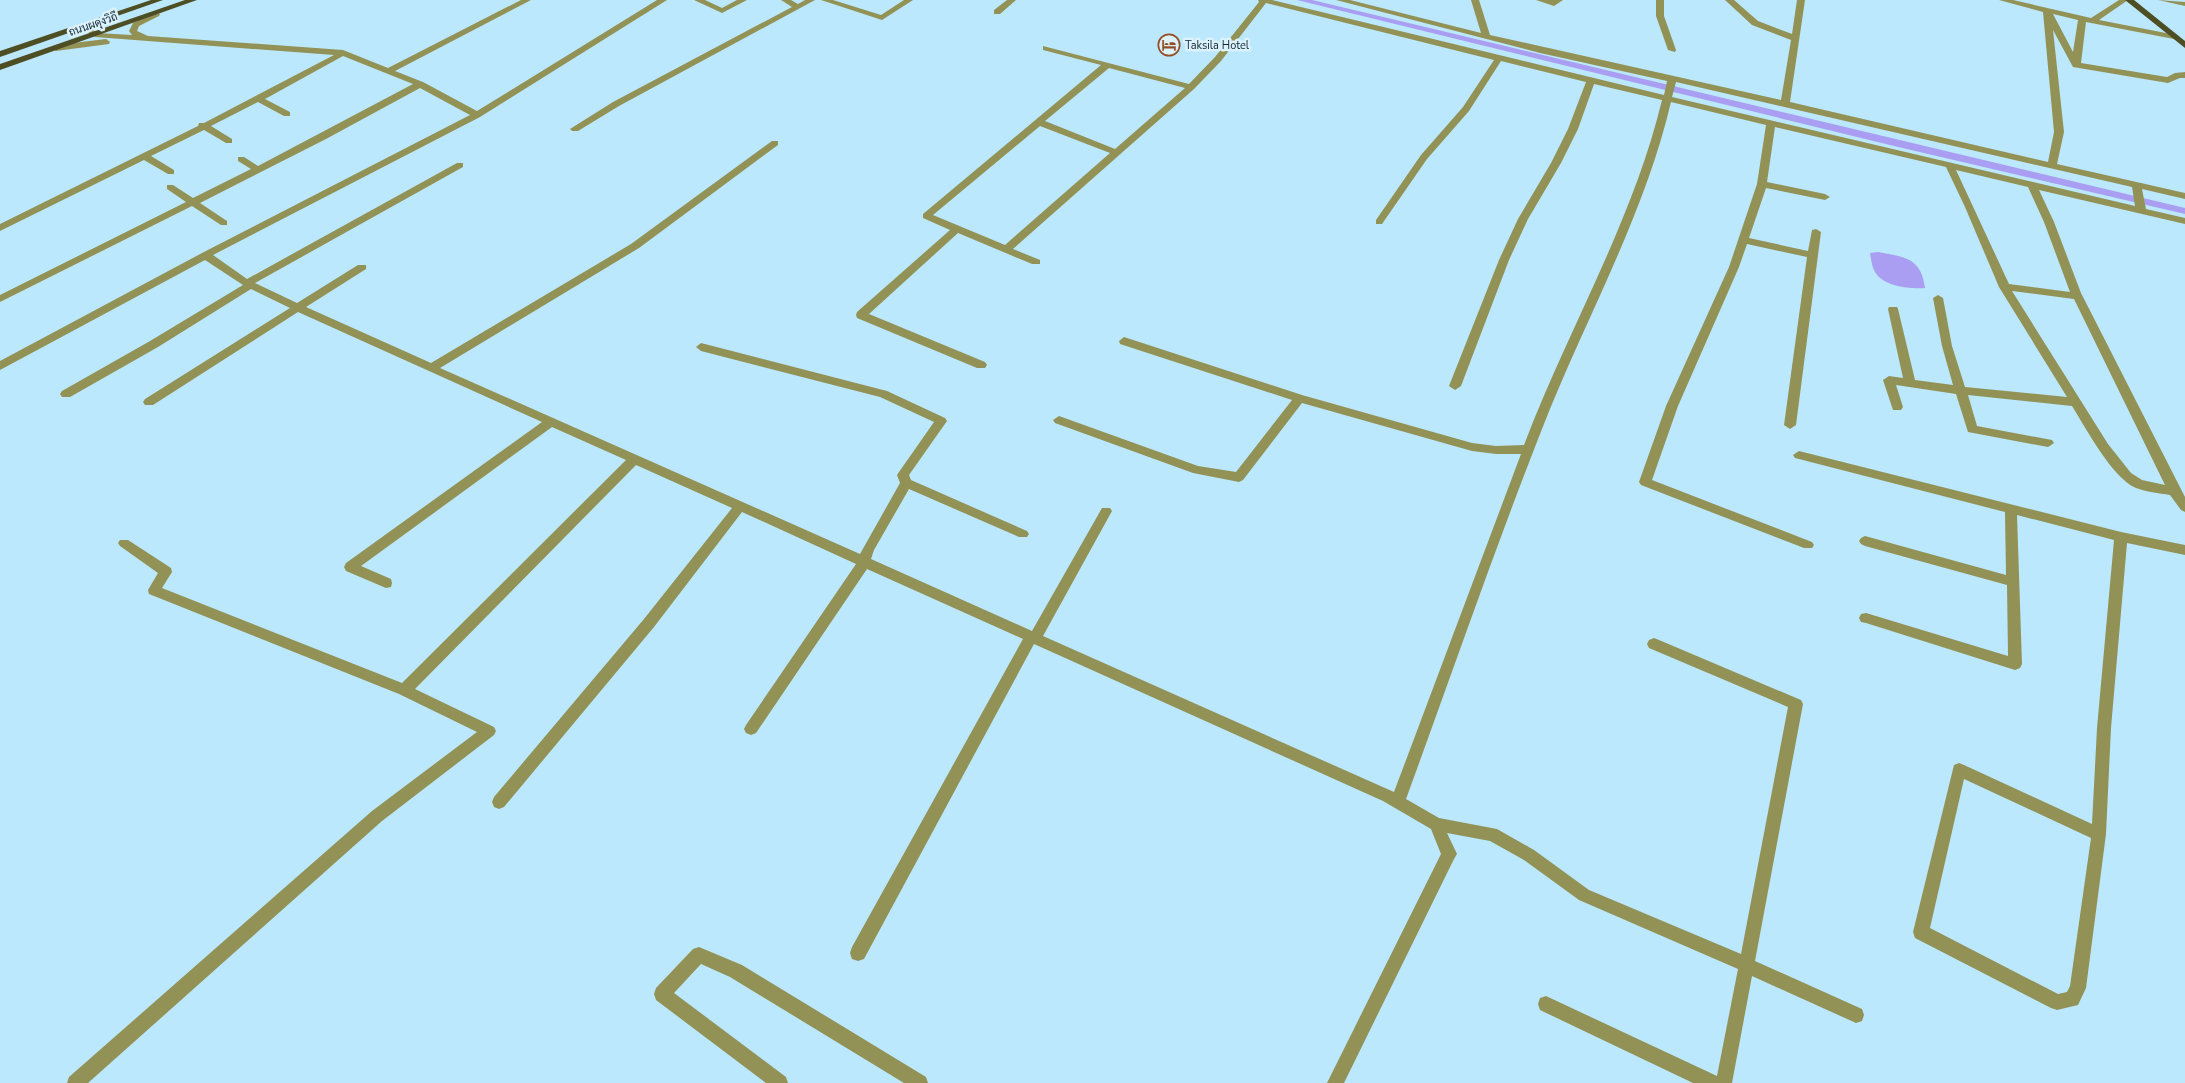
<svg xmlns="http://www.w3.org/2000/svg" width="2185" height="1083" font-family="'Nunito Sans',Sarabun,sans-serif">
<style>
.water{fill:#a99ef2}
.lines{fill:none;stroke-linecap:round;stroke-linejoin:round}
.canal{fill:#a99ef2;fill-rule:evenodd}
.minor{fill:#929256;fill-rule:evenodd}
.major{fill:#4e4e25;fill-rule:evenodd}
.labels{text-anchor:middle;stroke-width:5;stroke-linejoin:round;paint-order:stroke}
.far-street-label{font-size:11px;fill:#112832;stroke:#dbf1fc}
.far-poi-label{font-size:11px;fill:#112832;stroke:#dbf1fc;text-anchor:start}
</style>
<rect width="100%" height="100%" fill="#bbe8fd"/>
<!-- water -->
<path class="water" d="M 1878,252 C 1904,257 1921,257 1925,288 C 1910,289 1884,287 1875,272 C 1872,267 1871,259 1870,253 Z"/>
<g class="lines">
<!-- canal -->
<path class="canal" d="M 1297,0 L 1312,0 L 2185,208 L 2185,214 L 1894,146 Z"/>
<!-- minor -->
<g class="minor">
<path d="M 521,0 L 531,0 L 395,71 L 423,82 L 477,111 L 657,0 L 667,0 L 480,117 L 213,255 L 247,279 L 457,163 L 463,163 L 463,167 L 255,283 L 297,303 L 358,265 L 366,265 L 366,269 L 306,307 L 431,363 L 631,244 L 772,141 L 778,141 L 778,145 L 639,248 L 440,368 L 860,554 L 900,483 L 897,475 L 899,472 L 934,422 L 880,397 L 701,351 L 696,347 L 701,343 L 887,391 L 945,418 L 947,421 L 909,475 L 911,480 L 1027,531 L 1029,534 L 1027,537 L 1019,537 L 909,489 L 874,550 L 871,559 L 1032,631 L 1102,508 L 1110,508 L 1112,511 L 1043,636 L 1394,792 L 1521,454 L 1496,454 L 1472,451 L 1302,403 L 1243,480 L 1239,482 L 1193,473 L 1055,423 L 1053,420 L 1059,416 L 1198,466 L 1236,472 L 1292,400 L 1120,344 L 1119,341 L 1124,337 L 1302,395 L 1472,443 L 1496,446 L 1524,445 C 1568,329 1633,221 1662,100 L 1594,84 L 1578,129 L 1561,163 L 1528,219 L 1509,260 L 1461,386 L 1455,390 L 1449,386 L 1499,260 L 1518,219 L 1551,163 L 1568,129 L 1586,82 L 1501,61 L 1469,111 L 1427,159 L 1382,224 L 1376,224 L 1376,220 L 1421,155 L 1463,107 L 1494,60 L 1266,3 L 1221,61 L 1194,89 L 1013,249 L 1040,260 L 1040,264 L 1032,264 L 958,233 L 869,314 L 985,362 L 987,365 L 985,368 L 977,368 L 857,318 L 856,315 L 857,312 L 950,230 L 923,218 L 923,214 L 1101,65 L 1043,50 L 1043,46 L 1189,84 L 1215,57 L 1259,2 L 1258,0 L 1272,0 L 1664,95 L 1667,81 L 1540,53 L 1336,0 L 1350,0 L 1481,33 L 1471,0 L 1479,0 L 1490,35 L 1781,100 L 1791,40 L 1752,25 L 1725,0 L 1734,0 L 1758,21 L 1792,34 L 1797,0 L 1805,0 L 1790,102 L 2048,162 L 2054,132 L 2043,12 L 1999,0 L 2013,0 L 2091,18 L 2119,0 L 2128,0 L 2099,20 L 2176,35 L 2179,36 L 2179,40 L 2086,22 L 2081,63 L 2167,77 L 2175,73 L 2185,72 L 2185,78 L 2180,78 L 2168,83 L 2073,67 L 2053,30 L 2064,132 L 2057,164 L 2185,193 L 2185,199 L 2142,189 L 2146,209 L 2185,218 L 2185,224 L 2039,190 L 2054,222 L 2081,293 L 2185,497 L 2185,512 L 2181,510 L 2170,495 C 2159,493 2146,492 2136,488 C 2112,478 2086,428 2072,406 L 1968,395 L 1977,426 L 2052,440 L 2054,443 L 2048,447 L 1968,432 L 1956,394 L 1896,385 L 1903,407 L 1901,410 L 1893,410 L 1883,380 L 1889,376 L 1903,378 L 1888,309 L 1889,307 L 1897,307 L 1898,309 L 1915,380 L 1953,385 L 1942,346 L 1933,298 L 1938,295 L 1943,298 L 1952,346 L 1965,387 L 2067,397 L 1999,287 L 1965,207 L 1946,167 L 1775,127 L 1767,182 L 1825,194 L 1830,197 L 1825,200 L 1766,188 L 1749,238 L 1808,251 L 1812,230 L 1816,229 L 1821,232 L 1796,425 L 1790,429 L 1784,425 L 1807,257 L 1747,244 L 1739,267 L 1678,406 L 1652,480 L 1812,542 L 1814,545 L 1812,548 L 1804,548 L 1641,485 L 1639,482 L 1666,406 L 1729,267 L 1757,184 L 1766,125 L 1671,102 C 1644,217 1584,321 1542,429 C 1494,551 1451,676 1406,799 L 1439,818 L 1497,829 L 1534,850 L 1589,890 L 1741,954 L 1788,707 L 1649,648 L 1647,644 L 1649,640 L 1654,638 L 1659,640 L 1801,700 L 1803,704 L 1755,961 L 1862,1009 L 1864,1015 L 1862,1021 L 1856,1023 L 1752,976 L 1732,1083 L 1693,1083 L 1540,1010 L 1538,1004 L 1540,998 L 1546,996 L 1717,1076 L 1738,969 L 1579,900 L 1524,860 L 1490,841 L 1447,833 L 1457,854 L 1454,859 L 1344,1083 L 1327,1083 L 1441,854 L 1431,829 L 1383,801 L 1034,644 L 864,959 L 858,961 L 852,959 L 850,953 L 852,947 L 1023,639 L 867,569 L 756,733 L 751,735 L 746,733 L 744,729 L 746,725 L 856,564 L 742,512 L 654,627 L 504,807 L 499,809 L 494,807 L 492,802 L 494,797 L 644,619 L 732,508 L 636,465 L 415,689 L 494,727 L 496,731 L 494,735 L 382,821 L 88,1083 L 67,1083 L 69,1077 L 372,811 L 477,732 L 399,694 L 149,594 L 148,590 L 158,573 L 120,546 L 118,543 L 120,540 L 128,540 L 171,568 L 172,572 L 162,588 L 402,683 L 626,460 L 552,427 L 361,566 L 391,579 L 392,583 L 391,587 L 386,588 L 346,571 L 344,567 L 346,563 L 542,422 L 298,312 L 153,405 L 145,405 L 143,402 L 145,399 L 290,308 L 251,289 L 158,347 L 70,397 L 62,397 L 60,394 L 62,391 L 150,341 L 243,285 L 205,260 L 0,370 L 0,361 L 202,253 L 470,115 L 420,88 L 326,139 L 200,203 L 227,221 L 227,225 L 221,225 L 192,206 L 0,302 L 0,295 L 186,202 L 167,189 L 167,185 L 173,185 L 193,198 L 251,169 L 238,161 L 238,157 L 244,157 L 258,166 L 413,84 L 343,56 L 265,99 L 290,112 L 290,116 L 284,116 L 258,102 L 211,126 L 232,139 L 232,143 L 226,143 L 204,130 L 151,156 L 174,170 L 174,174 L 168,174 L 144,160 L 0,231 L 0,224 L 198,126 L 199,123 L 204,123 L 334,55 L 95,37 L 79,26 L 86,24 L 97,33 L 132,35 L 129,31 L 133,23 L 156,12 L 160,14 L 159,16 L 139,26 L 137,31 L 148,36 L 343,50 L 388,68 ZM 2053,14 L 2078,20 L 2073,52 ZM 1109,68 L 1185,88 L 1115,149 L 1045,121 ZM 1676,82 L 2132,187 L 2135,206 L 1672,97 ZM 1040,126 L 1110,153 L 1005,245 L 933,215 ZM 1956,170 L 2028,187 L 2044,222 L 2070,292 L 2009,284 ZM 2012,291 L 2074,299 L 2165,485 L 2142,480 L 2131,473 L 2108,444 Z"/>
<path d="M 694,0 L 705,0 L 722,8 L 737,0 L 747,0 L 722,13 Z"/>
<path d="M 781,0 L 791,0 L 798,4 L 805,0 L 815,0 L 619,106 L 578,131 L 572,131 L 570,129 L 613,102 L 792,7 Z"/>
<path d="M 821,0 L 833,0 L 881,15 L 904,0 L 913,0 L 882,20 Z"/>
<path d="M 1007,0 L 1016,0 L 1000,14 L 994,14 L 994,10 Z"/>
<path d="M 1536,0 L 1563,0 L 1554,6 Z"/>
<path d="M 1656,0 L 1664,0 L 1664,16 L 1676,50 L 1675,52 L 1668,50 L 1656,16 Z"/>
<path d="M 2158,0 L 2185,2 L 2185,6 Z"/>
<path d="M 106,39 L 110,42 L 109,44 L 56,51 L 52,48 L 56,45 Z"/>
<path d="M 1799,451 L 2121,532 L 2185,545 L 2185,555 L 2127,543 L 2111,728 L 2106,834 L 2086,988 L 2078,1005 L 2057,1010 L 2051,1008 L 1915,938 L 1913,932 L 1954,765 L 1959,763 L 1964,765 L 2092,824 L 2097,728 L 2114,540 L 2017,515 L 2022,664 L 2020,668 L 2015,670 L 1866,623 L 1861,622 L 1859,618 L 1861,614 L 1866,613 L 2008,656 L 2007,585 L 1865,546 L 1861,544 L 1859,541 L 1861,538 L 1865,536 L 2006,575 L 2005,512 L 1795,458 L 1793,455 ZM 1964,779 L 2091,838 L 2070,986 L 2067,992 L 2058,994 L 1930,928 Z"/>
<path d="M 699,947 L 742,965 L 926,1077 L 928,1083 L 904,1083 L 730,977 L 701,964 L 674,993 L 786,1077 L 788,1083 L 766,1083 L 656,1000 L 654,994 L 656,988 L 693,949 Z"/>
</g>
<!-- major -->
<g class="major">
<path d="M 151,0 L 163,0 L 0,57 L 0,51 Z"/>
<path d="M 185,0 L 197,0 L 0,70 L 0,64 Z"/>
<path d="M 2125,0 L 2134,0 L 2185,41 L 2185,48 Z"/>
</g>
</g>
<!-- icons -->
<defs>
<g id="hotel-ring" transform="scale(1.125)"><circle r="9.5" fill="#dbf1fc" stroke="#944e25" stroke-width="1.5"/><path d="M-6-4.5h1.5V1H6V5H4.5V3h-9V5H-6ZM-4 0a1.8 1.8 0 1 1 3.6 0ZM.5 0V-2.5h3Q6-2.5 6 0Z" fill="#944e25"/></g>
</defs>
<g fill-rule="evenodd">
<use href="#hotel-ring" x="1169" y="45"/>
</g>
<g class="labels">
<!-- far-street labels -->
<g class="far-street-label">
<text transform="translate(93 24) rotate(-19)" y="4">ถนนผดุงวิถี</text>
</g>
<!-- far-poi labels -->
<g class="far-poi-label">
<text x="1185" y="49">Taksila Hotel</text>
</g>
</g>
</svg>
